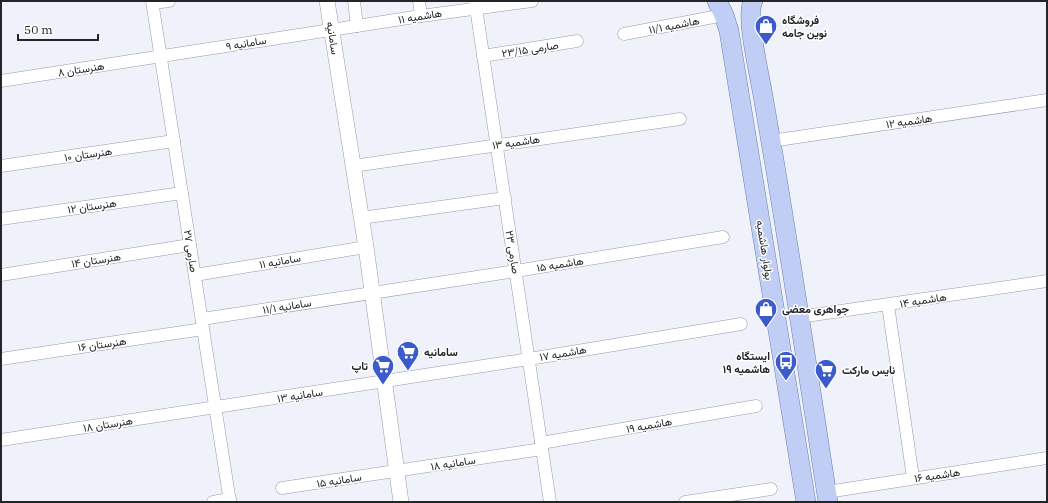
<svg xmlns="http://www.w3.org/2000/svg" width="1048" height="503" font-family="'IBM Plex Serif',Vazirmatn,serif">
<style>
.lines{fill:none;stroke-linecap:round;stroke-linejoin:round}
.minor-casing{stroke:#989ba3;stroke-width:13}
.tertiary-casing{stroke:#989ba3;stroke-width:16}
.primary-casing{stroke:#6e7ea9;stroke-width:20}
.minor{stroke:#fff;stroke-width:12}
.tertiary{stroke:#fff;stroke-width:15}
.primary{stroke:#c0cef5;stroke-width:19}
.labels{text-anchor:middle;stroke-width:3;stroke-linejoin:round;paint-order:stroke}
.street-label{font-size:11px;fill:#232528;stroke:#fff}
.poi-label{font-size:11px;font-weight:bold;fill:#232528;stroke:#fff;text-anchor:start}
</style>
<rect width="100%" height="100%" fill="#eff2fb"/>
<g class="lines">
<!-- minor casing -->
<g class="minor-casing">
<g id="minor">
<path d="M 152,1 L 230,502"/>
<path d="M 354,1 L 357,26"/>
<path d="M 419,1 L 421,16"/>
<path d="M 475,1 L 550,502"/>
<path d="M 153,3 L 169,1"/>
<path d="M 624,34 L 724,15"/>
<path d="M 483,56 L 577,41"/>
<path d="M 1,81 L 421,16 L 532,1"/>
<path d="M 771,141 L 1047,100"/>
<path d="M 1,166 L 174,141"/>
<path d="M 353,166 L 680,119"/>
<path d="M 361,218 L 505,198"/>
<path d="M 1,219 L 182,193"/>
<path d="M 1,275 L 190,245"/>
<path d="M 195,275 L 366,247"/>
<path d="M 888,305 L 913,478"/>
<path d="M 799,317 L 1047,281"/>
<path d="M 202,319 L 516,271 L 723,237"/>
<path d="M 1,359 L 203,329"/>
<path d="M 1,440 L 529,359 L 741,324"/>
<path d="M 541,443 L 756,406"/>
<path d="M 282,488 L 542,449"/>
<path d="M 827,492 L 1047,458"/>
<path d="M 213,502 L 230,499"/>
<path d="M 685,502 L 771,489"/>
</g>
</g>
<!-- tertiary casing -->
<g class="tertiary-casing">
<path id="tertiary" d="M 327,1 L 366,247 L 401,502"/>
</g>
<!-- primary casing -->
<g class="primary-casing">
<g id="primary">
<path d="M 717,1 L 724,15 L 729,31 L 806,502"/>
<path d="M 753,1 C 745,17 760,76 763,96 C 787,231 807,367 828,502"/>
</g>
</g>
<!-- minor -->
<use href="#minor" class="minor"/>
<!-- tertiary -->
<use href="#tertiary" class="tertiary"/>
<!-- primary -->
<use href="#primary" class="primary"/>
</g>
<!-- icons -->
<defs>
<g id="shop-pin" transform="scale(1.15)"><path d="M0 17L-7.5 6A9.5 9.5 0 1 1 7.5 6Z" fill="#3b5acc" stroke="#fff"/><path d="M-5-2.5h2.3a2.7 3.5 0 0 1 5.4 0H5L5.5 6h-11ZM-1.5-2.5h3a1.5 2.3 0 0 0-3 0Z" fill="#fff"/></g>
<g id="supermarket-pin" transform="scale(1.15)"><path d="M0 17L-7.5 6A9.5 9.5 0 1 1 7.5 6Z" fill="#3b5acc" stroke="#fff"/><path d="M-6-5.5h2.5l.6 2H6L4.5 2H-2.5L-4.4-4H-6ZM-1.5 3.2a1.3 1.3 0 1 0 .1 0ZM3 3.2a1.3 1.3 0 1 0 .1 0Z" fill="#fff"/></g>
<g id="bus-pin" transform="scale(1.15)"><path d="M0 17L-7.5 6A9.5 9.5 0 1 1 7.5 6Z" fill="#3b5acc" stroke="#fff"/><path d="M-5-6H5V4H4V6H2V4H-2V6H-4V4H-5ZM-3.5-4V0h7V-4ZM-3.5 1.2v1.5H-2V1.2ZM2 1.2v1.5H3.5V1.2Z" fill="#fff"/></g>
</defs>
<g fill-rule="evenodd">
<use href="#shop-pin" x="766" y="26"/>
<use href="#shop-pin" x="766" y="309"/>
<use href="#supermarket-pin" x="408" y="352"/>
<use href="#bus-pin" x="786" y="362"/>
<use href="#supermarket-pin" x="383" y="366"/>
<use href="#supermarket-pin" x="826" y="370"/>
</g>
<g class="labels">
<!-- street labels -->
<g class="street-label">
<text transform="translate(420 16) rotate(-9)" y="4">هاشمیه ۱۱</text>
<text transform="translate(674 25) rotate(-11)" y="4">هاشمیه ۱۱/۱</text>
<text transform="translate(333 38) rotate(81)" y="4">سامانیه</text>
<text transform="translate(246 43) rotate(-9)" y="4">سامانیه ۹</text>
<text transform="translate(530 49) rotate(-9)" y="4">صارمی ۲۳/۱۵</text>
<text transform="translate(81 69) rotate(-9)" y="4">هنرستان ۸</text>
<text transform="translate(909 121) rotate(-8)" y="4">هاشمیه ۱۲</text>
<text transform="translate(516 142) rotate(-8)" y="4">هاشمیه ۱۳</text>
<text transform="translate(88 154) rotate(-8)" y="4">هنرستان ۱۰</text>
<text transform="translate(92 206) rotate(-8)" y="4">هنرستان ۱۲</text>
<text transform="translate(765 250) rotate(81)" y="4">بولوار هاشمیه</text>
<text transform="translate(191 251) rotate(81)" y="4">صارمی ۲۷</text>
<text transform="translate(513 252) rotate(81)" y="4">صارمی ۲۳</text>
<text transform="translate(96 260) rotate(-9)" y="4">هنرستان ۱۴</text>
<text transform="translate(280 261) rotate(-10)" y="4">سامانیه ۱۱</text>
<text transform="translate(560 264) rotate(-9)" y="4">هاشمیه ۱۵</text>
<text transform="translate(923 300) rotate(-9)" y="4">هاشمیه ۱۴</text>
<text transform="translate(287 306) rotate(-9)" y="4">سامانیه ۱۱/۱</text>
<text transform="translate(102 344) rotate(-8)" y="4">هنرستان ۱۶</text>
<text transform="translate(563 353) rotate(-10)" y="4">هاشمیه ۱۷</text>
<text transform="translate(300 395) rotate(-9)" y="4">سامانیه ۱۳</text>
<text transform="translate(108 424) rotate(-9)" y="4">هنرستان ۱۸</text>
<text transform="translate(649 425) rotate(-10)" y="4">هاشمیه ۱۹</text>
<text transform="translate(453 463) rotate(-9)" y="4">سامانیه ۱۸</text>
<text transform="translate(937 475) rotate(-8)" y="4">هاشمیه ۱۶</text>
<text transform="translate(339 480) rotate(-9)" y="4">سامانیه ۱۵</text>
</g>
<!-- poi labels -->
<g class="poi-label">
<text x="782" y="24">فروشگاه<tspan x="782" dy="13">نوین جامه</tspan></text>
<text x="782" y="313">جواهری معضی</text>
<text x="424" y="356">سامانیه</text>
<text x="770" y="360" text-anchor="end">ایستگاه<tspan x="770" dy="13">هاشمیه ۱۹</tspan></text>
<text x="368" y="370" text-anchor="end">تاپ</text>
<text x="842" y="374">نایس مارکت</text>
</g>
</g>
<!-- border -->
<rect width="1048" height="503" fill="none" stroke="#232528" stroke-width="4"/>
<!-- scale -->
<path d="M18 34v6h80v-6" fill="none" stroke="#232528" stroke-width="2"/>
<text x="24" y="34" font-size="12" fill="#232528" stroke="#ffffff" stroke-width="3" paint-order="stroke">50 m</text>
</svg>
